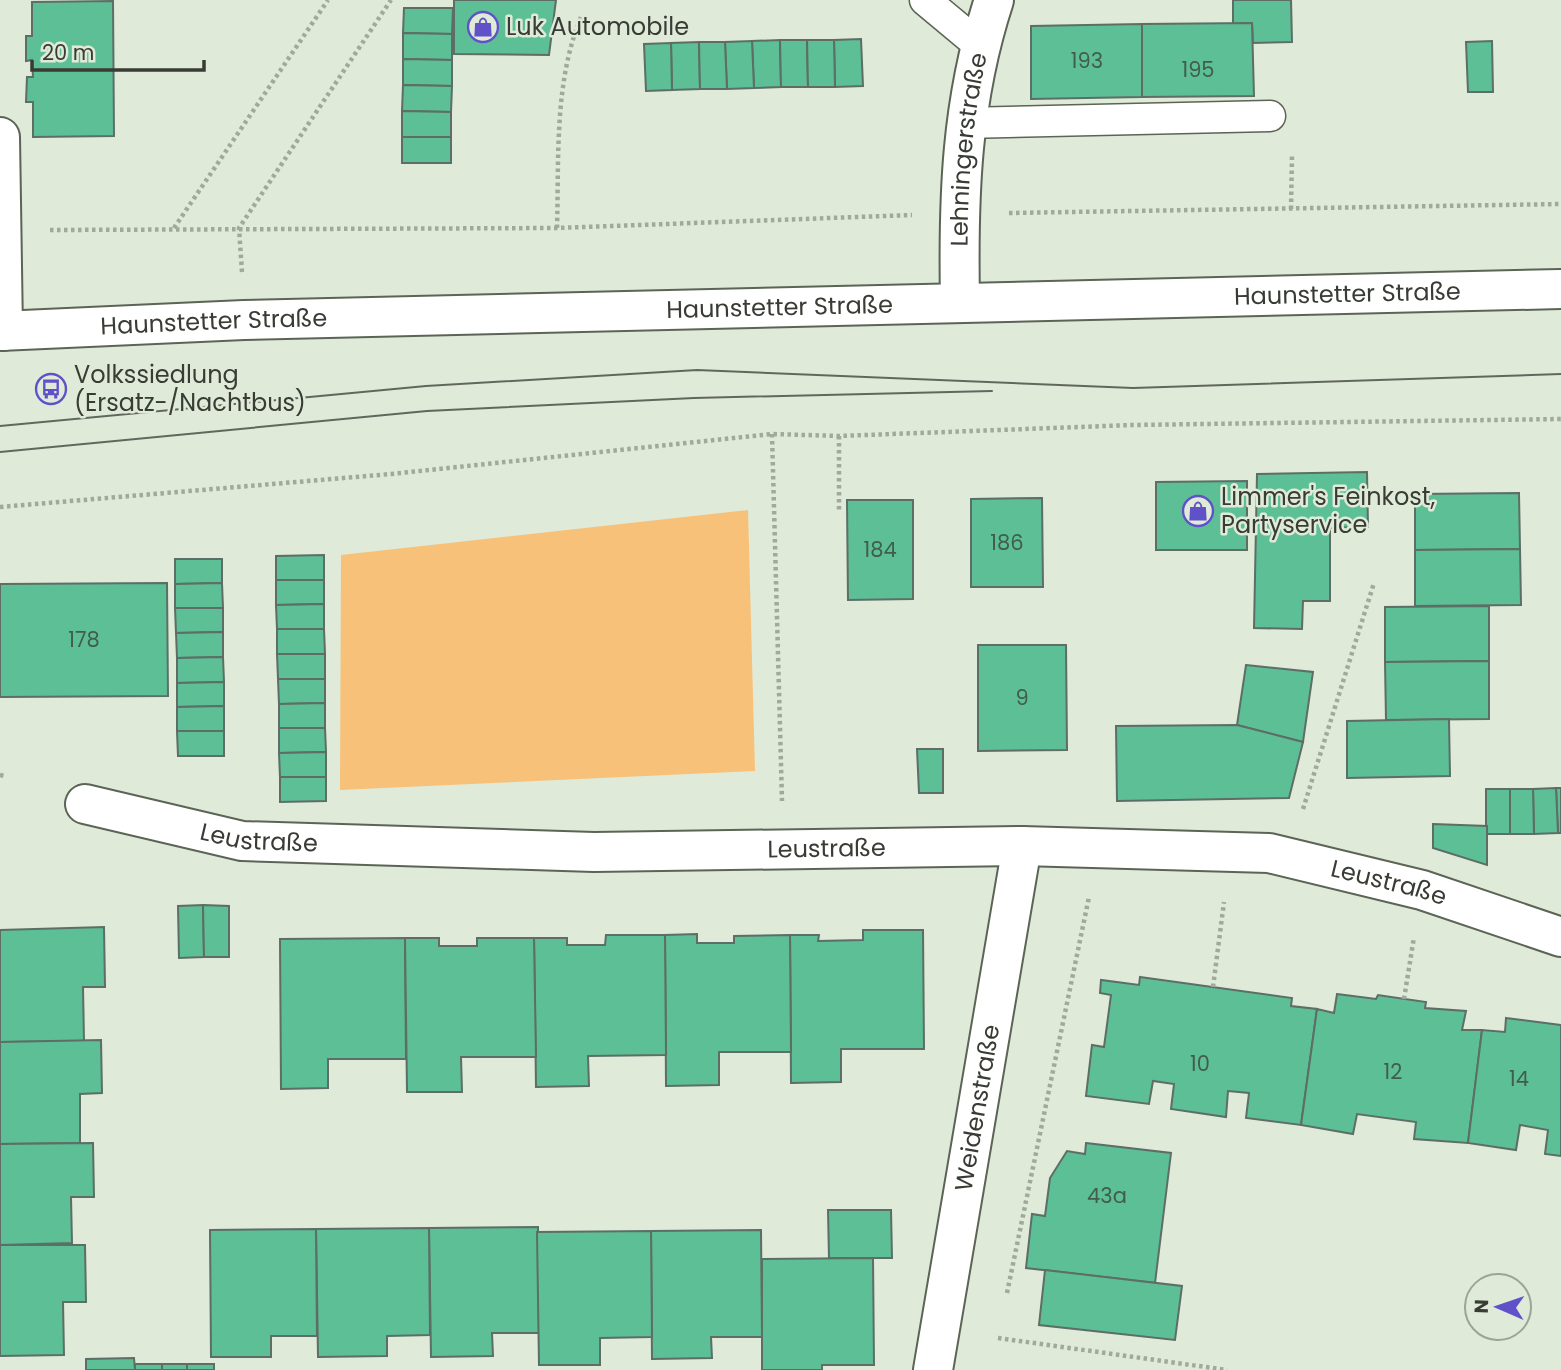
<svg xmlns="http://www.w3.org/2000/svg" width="1561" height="1370" font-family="Poppins,sans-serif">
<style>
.green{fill:#f7c17a}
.building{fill:#5dbf96;stroke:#5c6e65;stroke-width:2}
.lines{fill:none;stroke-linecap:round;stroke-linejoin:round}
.service-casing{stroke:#5b6455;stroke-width:33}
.minor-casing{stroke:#5b6455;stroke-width:42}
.secondary-casing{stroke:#5b6455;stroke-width:42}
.path{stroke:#a1a99b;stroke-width:4.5;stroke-dasharray:3.5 3.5;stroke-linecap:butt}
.service{stroke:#fff;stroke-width:30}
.minor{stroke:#fff;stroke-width:38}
.secondary{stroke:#fff;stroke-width:38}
.tram{stroke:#62675e;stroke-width:2}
.labels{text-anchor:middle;stroke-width:5;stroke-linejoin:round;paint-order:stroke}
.number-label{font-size:21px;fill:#415d4d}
.poi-label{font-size:24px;fill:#383c35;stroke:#dfead8;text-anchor:start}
.street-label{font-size:24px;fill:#383c35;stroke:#dfead8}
</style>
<rect width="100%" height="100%" fill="#dfead8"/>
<!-- green -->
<path class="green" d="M 748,510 L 755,771 L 340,790 L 341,555 Z"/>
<!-- building -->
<g class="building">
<path d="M 454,0 L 556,0 L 549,55 L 454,54 Z"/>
<path d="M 1233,0 L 1291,0 L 1292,42 L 1253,43 L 1252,23 L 1233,24 Z"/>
<path d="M 113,1 L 114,136 L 33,137 L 33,102 L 26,102 L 27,77 L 33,77 L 32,60 L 26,61 L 26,36 L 32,36 L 32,2 Z"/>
<path d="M 404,8 L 453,8 L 452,34 L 403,33 Z"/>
<path d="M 1252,23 L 1254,96 L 1142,97 L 1142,24 Z"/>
<path d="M 1142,24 L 1142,97 L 1031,99 L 1031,26 Z"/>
<path d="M 403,33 L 452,34 L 452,60 L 403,59 Z"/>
<path d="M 861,39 L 863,86 L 835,87 L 834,40 Z"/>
<path d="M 780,40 L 781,87 L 754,88 L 752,41 Z"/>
<path d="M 780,40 L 807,40 L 808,87 L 781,87 Z"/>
<path d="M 807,40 L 834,40 L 835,87 L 808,87 Z"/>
<path d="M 752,41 L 754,88 L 727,89 L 725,42 Z"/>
<path d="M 1492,41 L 1493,92 L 1468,92 L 1466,42 Z"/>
<path d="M 699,42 L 700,89 L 672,90 L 671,43 Z"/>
<path d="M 699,42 L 725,42 L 727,89 L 700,89 Z"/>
<path d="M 671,43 L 672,90 L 646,91 L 644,44 Z"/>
<path d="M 403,59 L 452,60 L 452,86 L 403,85 Z"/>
<path d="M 403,85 L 452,86 L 451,112 L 402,111 Z"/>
<path d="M 402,111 L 451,112 L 451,137 L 402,137 Z"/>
<rect x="402" y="137" width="49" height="26"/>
<path d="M 1367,472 L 1368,527 L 1330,528 L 1330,601 L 1303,601 L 1302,629 L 1254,628 L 1257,474 Z"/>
<path d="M 1247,481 L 1247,550 L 1156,550 L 1156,482 Z"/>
<path d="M 1519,493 L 1520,549 L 1415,550 L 1415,494 Z"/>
<path d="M 1042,498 L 1043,587 L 971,587 L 971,499 Z"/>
<path d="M 847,500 L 913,500 L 913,599 L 848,600 Z"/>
<path d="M 1520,549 L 1521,605 L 1415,606 L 1415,550 Z"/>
<path d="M 324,555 L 324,580 L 276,580 L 276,556 Z"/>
<path d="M 175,559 L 222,559 L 222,583 L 175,584 Z"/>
<path d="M 276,580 L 324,580 L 324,604 L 276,605 Z"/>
<path d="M 167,583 L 168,696 L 0,697 L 0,584 Z"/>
<path d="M 222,583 L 223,608 L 175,608 L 175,584 Z"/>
<path d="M 324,604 L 324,629 L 277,629 L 276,605 Z"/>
<path d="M 1489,606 L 1489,661 L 1385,662 L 1385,607 Z"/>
<path d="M 175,608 L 223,608 L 223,632 L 176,633 Z"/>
<path d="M 277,629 L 324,629 L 325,654 L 277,654 Z"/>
<path d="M 223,632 L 223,657 L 177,658 L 176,633 Z"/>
<path d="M 978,645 L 1066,645 L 1067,750 L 978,751 Z"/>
<path d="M 277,654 L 325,654 L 325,679 L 278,679 Z"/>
<path d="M 223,657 L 224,682 L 177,683 L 177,658 Z"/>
<path d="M 1489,661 L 1489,719 L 1386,720 L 1385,662 Z"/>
<path d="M 1246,665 L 1313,672 L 1303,742 L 1237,725 Z"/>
<path d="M 278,679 L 325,679 L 325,703 L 279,704 Z"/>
<path d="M 224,682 L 224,706 L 177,707 L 177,683 Z"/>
<path d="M 325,703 L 325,728 L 279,728 L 279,704 Z"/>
<path d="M 224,706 L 224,731 L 177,731 L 177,707 Z"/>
<path d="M 1449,719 L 1450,776 L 1347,778 L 1347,721 Z"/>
<path d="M 1237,725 L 1303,742 L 1289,798 L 1117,801 L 1116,726 Z"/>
<path d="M 279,728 L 325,728 L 326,752 L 279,753 Z"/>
<path d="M 177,731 L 224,731 L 224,756 L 178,756 Z"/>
<path d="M 917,749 L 943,749 L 943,793 L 919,793 Z"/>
<path d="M 326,752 L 326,777 L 280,777 L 279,753 Z"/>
<path d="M 280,777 L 326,777 L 326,801 L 280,802 Z"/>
<path d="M 1556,788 L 1561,788 L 1561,833 L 1558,833 Z"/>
<path d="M 1556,788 L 1558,833 L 1534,834 L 1533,789 Z"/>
<rect x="1486" y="789" width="24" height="45"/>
<path d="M 1510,789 L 1533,789 L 1534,834 L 1510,834 Z"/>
<path d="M 1433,824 L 1487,826 L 1487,865 L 1433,848 Z"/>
<path d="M 203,905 L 204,957 L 179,958 L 178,906 Z"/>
<path d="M 203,905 L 229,906 L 229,957 L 204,957 Z"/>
<path d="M 104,927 L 105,987 L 83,987 L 84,1041 L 0,1042 L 0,930 Z"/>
<path d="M 863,930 L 923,930 L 924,1049 L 841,1049 L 841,1082 L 791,1083 L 790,935 L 819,935 L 818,941 L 863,940 Z"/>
<path d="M 697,934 L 697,943 L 734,943 L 734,936 L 790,935 L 791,1052 L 719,1052 L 719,1085 L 666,1086 L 665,935 Z"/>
<path d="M 606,935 L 665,935 L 666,1055 L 588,1056 L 589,1086 L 536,1087 L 534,938 L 567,938 L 567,945 L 605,945 Z"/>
<path d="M 405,938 L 406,1059 L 328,1059 L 328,1088 L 281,1089 L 280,939 Z"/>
<path d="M 405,938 L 439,938 L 439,946 L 477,946 L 477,938 L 534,938 L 536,1057 L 461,1057 L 462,1092 L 407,1092 Z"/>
<path d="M 1140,977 L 1292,998 L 1291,1006 L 1317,1009 L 1301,1125 L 1246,1118 L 1249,1093 L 1228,1091 L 1226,1117 L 1171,1109 L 1174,1084 L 1153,1081 L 1149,1104 L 1086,1096 L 1092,1045 L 1104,1047 L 1111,995 L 1100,993 L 1101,980 L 1139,985 Z"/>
<path d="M 1337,994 L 1376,999 L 1378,995 L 1426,1002 L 1425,1008 L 1466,1011 L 1462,1030 L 1482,1030 L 1468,1143 L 1414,1139 L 1416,1122 L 1357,1114 L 1353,1134 L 1301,1125 L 1317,1009 L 1334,1013 Z"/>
<path d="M 1506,1018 L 1561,1025 L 1561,1156 L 1545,1154 L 1548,1130 L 1520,1125 L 1516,1150 L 1468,1143 L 1482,1030 L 1505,1032 Z"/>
<path d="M 101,1040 L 102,1093 L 80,1094 L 80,1143 L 0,1144 L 0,1042 Z"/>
<path d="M 93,1143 L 94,1197 L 71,1197 L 72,1243 L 0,1245 L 0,1144 Z"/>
<path d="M 1086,1143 L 1171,1153 L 1155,1283 L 1026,1268 L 1032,1214 L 1045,1216 L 1050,1178 L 1067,1151 L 1085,1154 Z"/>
<path d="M 828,1210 L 891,1210 L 892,1258 L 829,1258 Z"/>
<path d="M 538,1227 L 539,1333 L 492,1333 L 493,1356 L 431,1357 L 429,1228 Z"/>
<path d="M 429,1228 L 430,1335 L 387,1336 L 387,1356 L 318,1357 L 316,1229 Z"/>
<path d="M 316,1229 L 317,1336 L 271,1336 L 271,1357 L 211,1357 L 210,1230 Z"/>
<path d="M 761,1230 L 762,1337 L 711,1337 L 712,1358 L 652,1359 L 651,1231 Z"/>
<path d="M 651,1231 L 652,1337 L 600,1338 L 600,1365 L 539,1365 L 537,1232 Z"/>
<path d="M 0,1245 L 85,1245 L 86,1302 L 63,1302 L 64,1355 L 0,1356 Z"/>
<path d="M 873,1258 L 874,1365 L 822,1365 L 822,1370 L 762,1370 L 762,1259 Z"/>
<path d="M 1045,1270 L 1182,1286 L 1175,1340 L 1039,1325 Z"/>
<path d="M 134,1358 L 135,1370 L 86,1370 L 86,1359 Z"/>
<rect x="135" y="1364" width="27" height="6"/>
<rect x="162" y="1364" width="25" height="6"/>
<rect x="187" y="1364" width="27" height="6"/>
</g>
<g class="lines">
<!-- service casing -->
<g class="service-casing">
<g id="service">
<path d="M 925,0 L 979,45"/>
<path d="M 964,123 L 1270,116"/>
</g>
</g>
<!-- minor casing -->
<g class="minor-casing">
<g id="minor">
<path d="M 0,137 L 3,331"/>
<path id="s1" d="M 960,301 C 958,196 961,101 994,0"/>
<path id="s2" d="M 85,804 L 242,841 L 594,852 L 1022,846 L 1269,853 L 1422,890 L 1561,937"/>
<path id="s3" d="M 933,1370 L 1022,846"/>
</g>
</g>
<!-- secondary casing -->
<g class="secondary-casing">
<g id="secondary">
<path id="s4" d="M 0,331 L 244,320 L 1561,289"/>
</g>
</g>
<!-- path -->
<g class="path">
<path d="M 1291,209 L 1292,154"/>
<path d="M 1009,213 L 1561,204"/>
<path d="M 174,228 L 328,0"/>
<path d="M 557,228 C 559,158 554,82 581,17"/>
<path d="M 50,230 L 557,228 L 912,215"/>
<path d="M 242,272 L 239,228 L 391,0"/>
<path d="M 772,434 L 782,801"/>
<path d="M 839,436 L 839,511"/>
<path d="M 0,507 L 391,474 L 772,434 L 839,436 L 1132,425 L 1561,419"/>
<path d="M 0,775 L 5,776"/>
<path d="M 1303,809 L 1374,583"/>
<path d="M 1213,987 L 1224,902"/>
<path d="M 1404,999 L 1414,937"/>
<path d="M 1007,1293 L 1089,897"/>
<path d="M 998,1338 L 1227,1370"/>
</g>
<!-- service -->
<use href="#service" class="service"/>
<!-- minor -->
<use href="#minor" class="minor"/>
<!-- secondary -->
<use href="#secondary" class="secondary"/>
<!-- tram -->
<g class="tram">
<path d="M 0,426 L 426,386 L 697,370 L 1133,388 L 1561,374"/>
<path d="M 0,452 L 427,411 L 694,398 L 992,391"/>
</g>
</g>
<!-- icons -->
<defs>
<g id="shop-ring" transform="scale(1.575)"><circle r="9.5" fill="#dfead8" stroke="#6151c9" stroke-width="1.5"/><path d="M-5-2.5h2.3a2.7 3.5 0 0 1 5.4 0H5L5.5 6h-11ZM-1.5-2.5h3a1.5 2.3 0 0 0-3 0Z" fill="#6151c9"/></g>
<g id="bus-ring" transform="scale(1.575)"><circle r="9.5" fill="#dfead8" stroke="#6151c9" stroke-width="1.5"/><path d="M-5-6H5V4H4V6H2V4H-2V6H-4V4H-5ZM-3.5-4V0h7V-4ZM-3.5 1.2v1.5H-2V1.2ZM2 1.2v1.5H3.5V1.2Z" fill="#6151c9"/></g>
</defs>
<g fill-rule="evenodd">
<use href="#shop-ring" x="483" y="27"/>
<use href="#bus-ring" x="51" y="389"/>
<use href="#shop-ring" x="1198" y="511"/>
</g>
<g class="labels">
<!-- number labels -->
<g class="number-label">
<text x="1087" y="68">193</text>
<text x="1198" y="77">195</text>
<text x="1007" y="550">186</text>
<text x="880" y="557">184</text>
<text x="84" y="647">178</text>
<text x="1022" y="705">9</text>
<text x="1200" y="1071">10</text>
<text x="1393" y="1079">12</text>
<text x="1519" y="1086">14</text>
<text x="1107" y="1203">43a</text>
</g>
<!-- poi labels -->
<g class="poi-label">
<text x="506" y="35">Luk Automobile</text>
<text x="74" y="383">Volkssiedlung<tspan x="74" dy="28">(Ersatz-/Nachtbus)</tspan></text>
<text x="1221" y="505">Limmer's Feinkost,<tspan x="1221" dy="28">Partyservice</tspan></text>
</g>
<!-- street labels -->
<g class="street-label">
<text dy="8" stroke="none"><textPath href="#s1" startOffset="152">Lehningerstraße</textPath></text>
<text dy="8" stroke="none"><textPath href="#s4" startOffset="1348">Haunstetter Straße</textPath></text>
<text dy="8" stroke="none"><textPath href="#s4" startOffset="780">Haunstetter Straße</textPath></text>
<text dy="8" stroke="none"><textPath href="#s4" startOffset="214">Haunstetter Straße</textPath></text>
<text dy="8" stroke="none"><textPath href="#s2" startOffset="178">Leustraße</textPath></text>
<text dy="8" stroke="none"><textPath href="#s2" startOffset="746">Leustraße</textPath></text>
<text dy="8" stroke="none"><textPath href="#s2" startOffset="1312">Leustraße</textPath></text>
<text dy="8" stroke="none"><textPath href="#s3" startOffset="266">Weidenstraße</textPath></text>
</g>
</g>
<!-- north arrow -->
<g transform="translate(1498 1307) rotate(272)"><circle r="33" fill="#dfead8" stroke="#9ca497" stroke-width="2"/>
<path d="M0-5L12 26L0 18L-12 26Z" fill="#6151c9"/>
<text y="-10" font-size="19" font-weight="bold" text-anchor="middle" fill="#383c35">N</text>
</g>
<!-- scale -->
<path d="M32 60v10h172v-10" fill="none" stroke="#383c35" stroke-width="3.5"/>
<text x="42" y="60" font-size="21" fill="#383c35" stroke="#dfead8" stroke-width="5" paint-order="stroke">20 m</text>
</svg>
